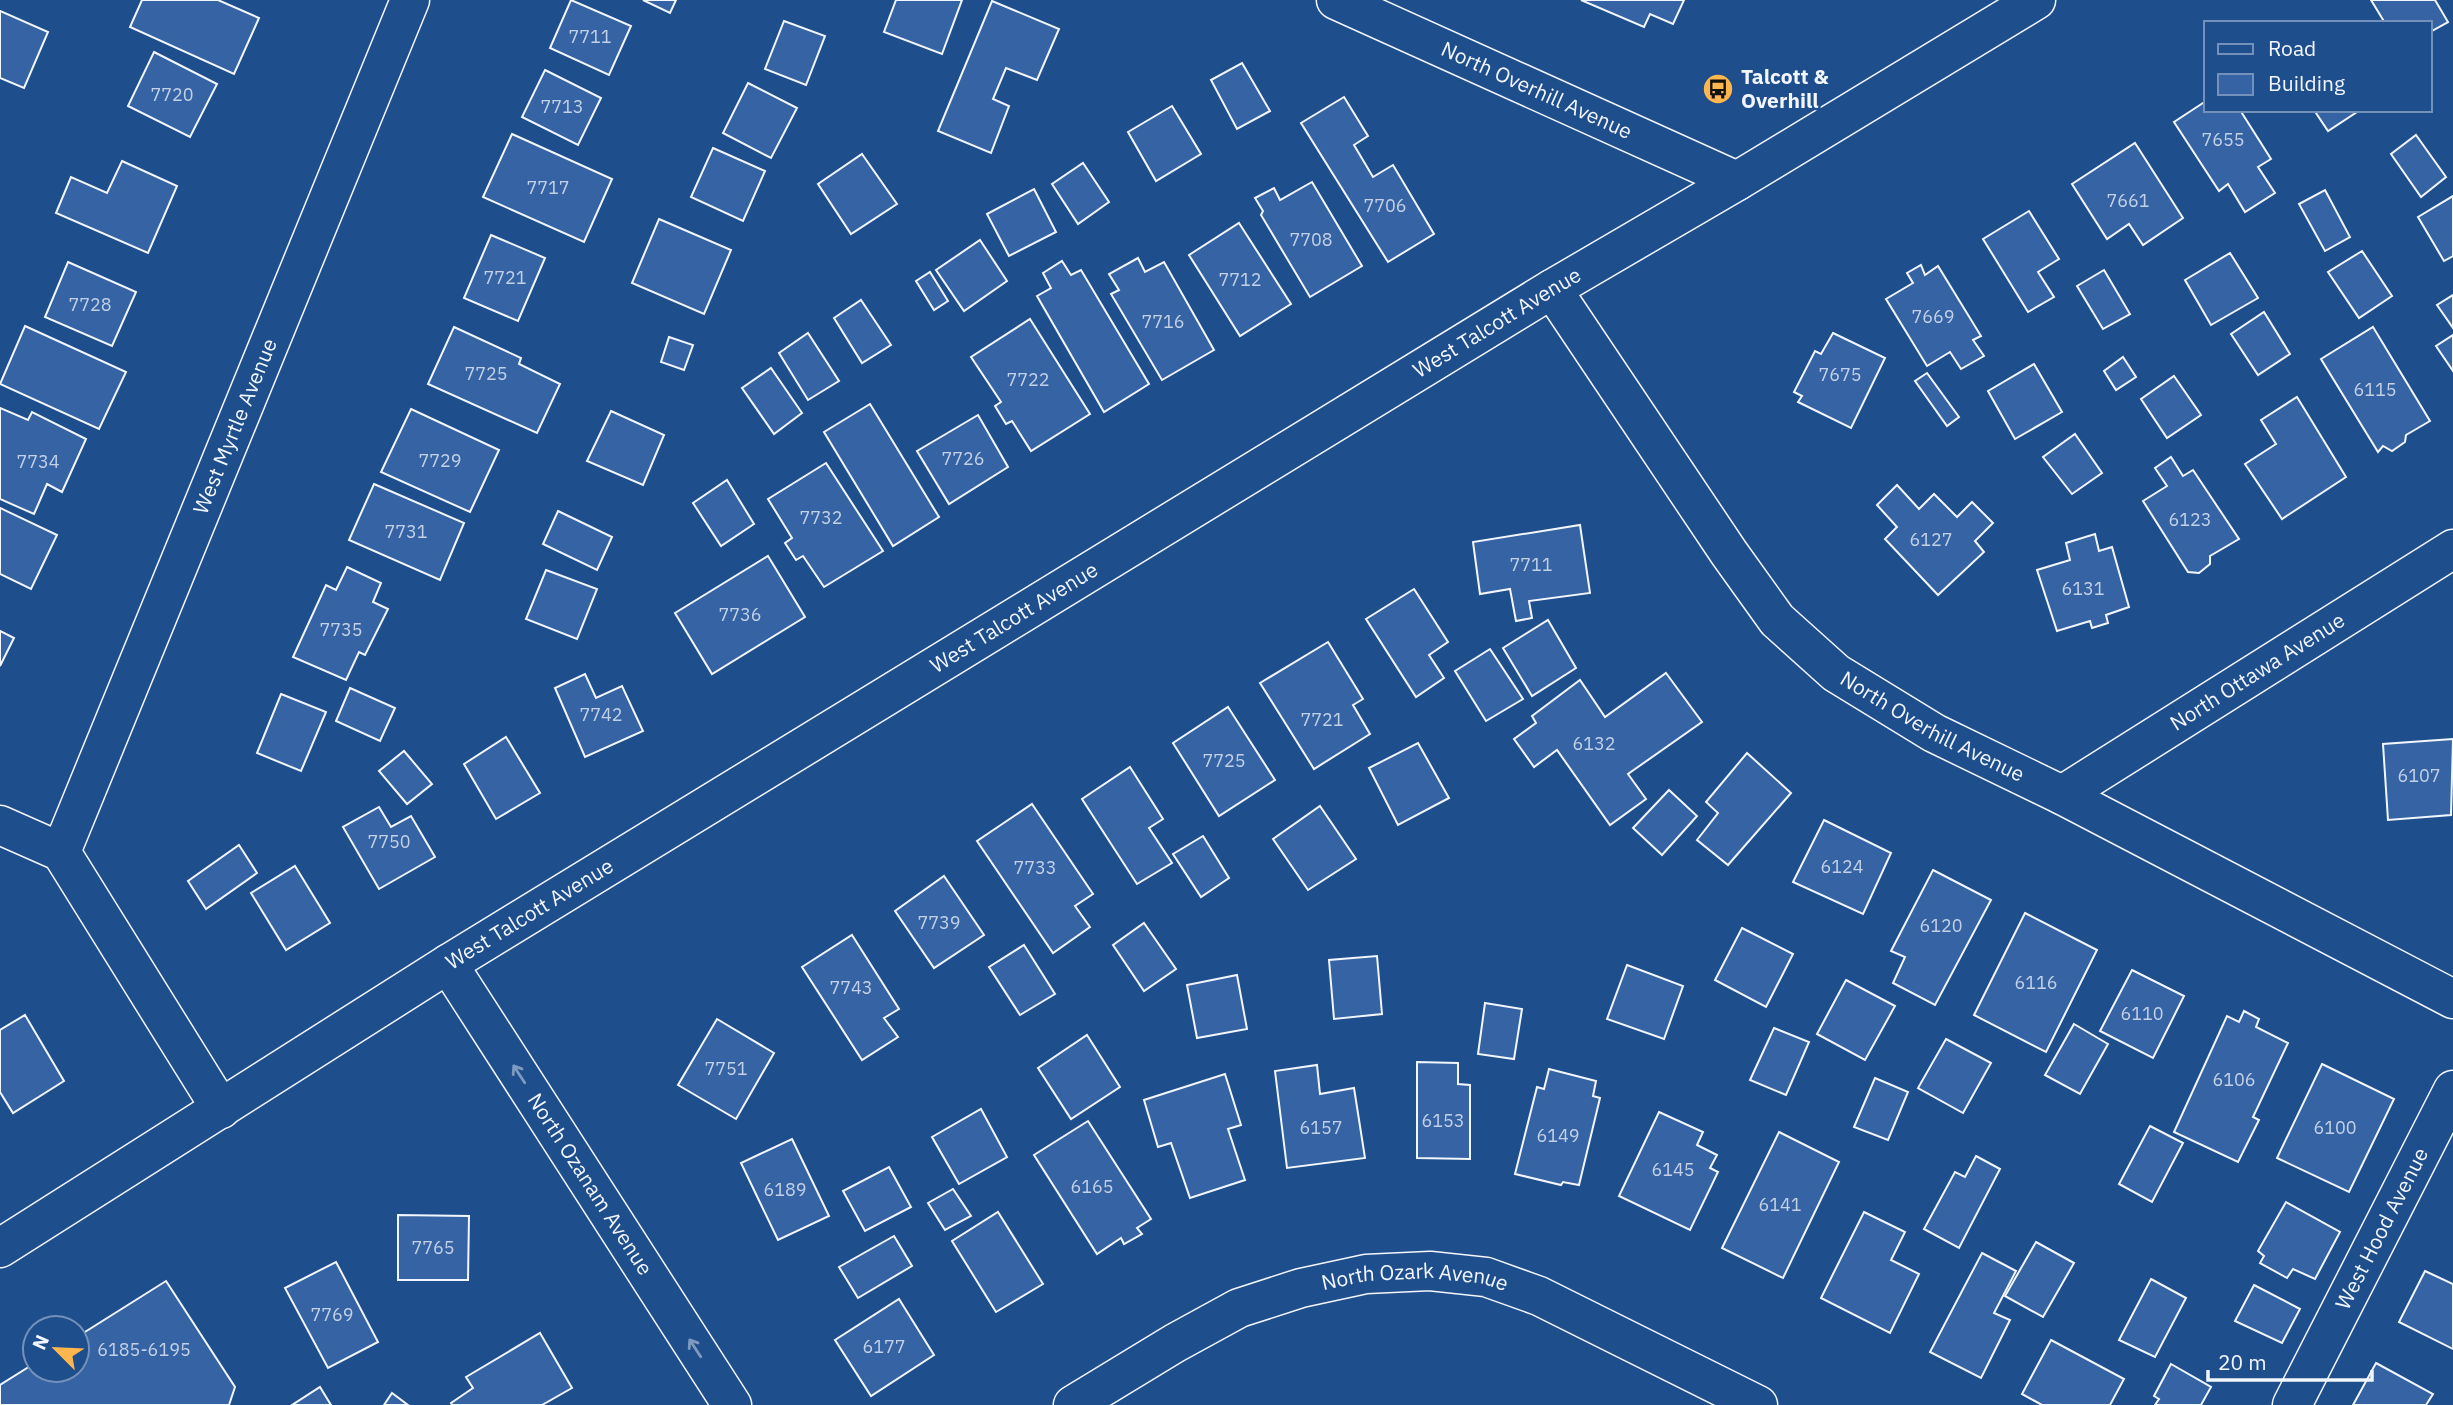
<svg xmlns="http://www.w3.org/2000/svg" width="2453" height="1405" font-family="'IBM Plex Sans',sans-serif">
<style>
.building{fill:#3563a3;stroke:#f2f6ff;stroke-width:2}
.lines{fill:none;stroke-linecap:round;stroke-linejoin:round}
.minor-casing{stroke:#f2f6ff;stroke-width:41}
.minor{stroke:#1f4e8c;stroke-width:38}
.oneway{stroke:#7e9ac0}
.labels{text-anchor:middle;stroke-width:5;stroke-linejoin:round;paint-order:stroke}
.number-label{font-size:18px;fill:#c3d1e8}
.poi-label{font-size:21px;font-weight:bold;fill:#f2f6ff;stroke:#1f4e8c;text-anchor:start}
.street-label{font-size:21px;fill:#f2f6ff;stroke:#1f4e8c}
</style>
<rect width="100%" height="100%" fill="#1f4e8c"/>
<!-- building -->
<g class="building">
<path d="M 142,0 L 218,0 L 259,18 L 234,74 L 130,27 Z"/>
<path d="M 571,0 L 631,26 L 609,75 L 550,48 Z"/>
<path d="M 643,0 L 676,0 L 670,13 Z"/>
<path d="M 896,0 L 962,0 L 942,54 L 884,32 Z"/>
<path d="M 1581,0 L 1684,0 L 1673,24 L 1650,14 L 1644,27 Z"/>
<path d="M 2371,0 L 2435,0 L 2448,22 L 2430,32 L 2430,23 L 2385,23 Z"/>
<path d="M 992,1 L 1059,29 L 1037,80 L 1006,68 L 993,99 L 1009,106 L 991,153 L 938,131 Z"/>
<path d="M 0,11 L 48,32 L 24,88 L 0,78 Z"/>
<path d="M 784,21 L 825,36 L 806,85 L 765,69 Z"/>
<path d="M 154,52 L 217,84 L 190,137 L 128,106 Z"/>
<path d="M 1242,63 L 1270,111 L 1237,129 L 1211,80 Z"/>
<path d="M 545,70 L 601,98 L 578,145 L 522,117 Z"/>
<path d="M 748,83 L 797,108 L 771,158 L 723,133 Z"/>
<path d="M 1344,97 L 1368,136 L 1354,145 L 1373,177 L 1393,165 L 1434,234 L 1388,262 L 1301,123 Z"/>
<path d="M 2206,101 L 2206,110 L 2240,110 L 2271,159 L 2258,167 L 2275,193 L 2245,212 L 2228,184 L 2219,191 L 2174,122 Z"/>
<path d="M 1172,106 L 1201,154 L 1156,181 L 1128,132 Z"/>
<path d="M 2314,110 L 2360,110 L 2328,131 Z"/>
<path d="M 512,134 L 612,179 L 584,242 L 483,197 Z"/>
<path d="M 2416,135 L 2446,177 L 2421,197 L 2391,154 Z"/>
<path d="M 2135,143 L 2183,218 L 2143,245 L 2129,224 L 2107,239 L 2072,184 Z"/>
<path d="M 713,148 L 765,171 L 743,221 L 691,197 Z"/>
<path d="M 862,154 L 897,204 L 851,234 L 818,184 Z"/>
<path d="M 122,161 L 177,186 L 148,253 L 56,213 L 71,177 L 107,193 Z"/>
<path d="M 1083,163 L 1109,202 L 1078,224 L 1052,184 Z"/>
<path d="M 1312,182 L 1362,266 L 1310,297 L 1261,215 L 1263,211 L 1255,198 L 1274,188 L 1280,200 Z"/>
<path d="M 1034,189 L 1056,232 L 1009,256 L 987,214 Z"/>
<path d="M 2325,190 L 2350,237 L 2325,251 L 2299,204 Z"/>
<path d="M 2453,196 L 2453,256 L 2444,261 L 2418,217 Z"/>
<path d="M 2029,211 L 2059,259 L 2038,272 L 2054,297 L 2028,312 L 1983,239 Z"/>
<path d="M 659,219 L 731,250 L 704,314 L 632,283 Z"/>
<path d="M 1239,223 L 1291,304 L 1240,336 L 1189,255 Z"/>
<path d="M 491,235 L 545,258 L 518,321 L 464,298 Z"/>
<path d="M 980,240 L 1007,281 L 964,311 L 936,270 Z"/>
<path d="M 2362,251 L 2392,296 L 2359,318 L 2328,272 Z"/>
<path d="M 2230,253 L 2258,298 L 2211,325 L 2185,280 Z"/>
<path d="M 1138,258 L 1145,272 L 1164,262 L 1214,350 L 1162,380 L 1111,294 L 1119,290 L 1109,274 Z"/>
<path d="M 1062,261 L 1071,275 L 1081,270 L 1149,384 L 1104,412 L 1037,296 L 1051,288 L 1043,273 Z"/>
<path d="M 68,262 L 136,292 L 112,346 L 45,317 Z"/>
<path d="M 1921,265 L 1925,275 L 1938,266 L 1981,336 L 1973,340 L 1984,356 L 1961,369 L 1950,352 L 1927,366 L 1886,299 L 1913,283 L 1907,273 Z"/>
<path d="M 2104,270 L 2130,314 L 2103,329 L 2077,286 Z"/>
<path d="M 930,272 L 948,301 L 934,310 L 916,281 Z"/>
<path d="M 2453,295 L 2453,328 L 2437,305 Z"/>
<path d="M 861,300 L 891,345 L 862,363 L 834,318 Z"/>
<path d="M 2264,312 L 2290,354 L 2258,375 L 2231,334 Z"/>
<path d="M 1030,319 L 1090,414 L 1031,451 L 1012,421 L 1006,424 L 995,406 L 1001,402 L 971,357 Z"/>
<path d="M 25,326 L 126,372 L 99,429 L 0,384 Z"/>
<path d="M 454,327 L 521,358 L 519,364 L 560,384 L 537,433 L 428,384 Z"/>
<path d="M 2373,327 L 2430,421 L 2406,435 L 2405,442 L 2392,451 L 2383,446 L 2378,452 L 2321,359 Z"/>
<path d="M 808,333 L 839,381 L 808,400 L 779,353 Z"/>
<path d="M 1833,333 L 1885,358 L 1851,428 L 1798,402 L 1802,396 L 1794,392 L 1815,351 L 1821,354 Z"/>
<path d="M 2453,335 L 2453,371 L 2436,346 Z"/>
<path d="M 669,337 L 693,345 L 684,370 L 661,362 Z"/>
<path d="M 2123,357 L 2136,377 L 2116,390 L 2104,371 Z"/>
<path d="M 2034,364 L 2062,412 L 2015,439 L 1988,391 Z"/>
<path d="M 771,368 L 802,413 L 774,434 L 742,388 Z"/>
<path d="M 1927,373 L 1959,417 L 1947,426 L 1915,381 Z"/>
<path d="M 2174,376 L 2201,415 L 2167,438 L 2141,399 Z"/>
<path d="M 2297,397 L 2346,477 L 2282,519 L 2245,464 L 2276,444 L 2261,420 Z"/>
<path d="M 870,404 L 939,517 L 893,546 L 824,432 Z"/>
<path d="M 0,408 L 28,420 L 32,412 L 86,439 L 62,492 L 47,484 L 34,514 L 0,499 Z"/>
<path d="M 411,409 L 499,450 L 470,512 L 381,472 Z"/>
<path d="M 611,411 L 664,435 L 643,485 L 587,461 Z"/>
<path d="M 978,415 L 1008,467 L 949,504 L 917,451 Z"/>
<path d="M 2075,434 L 2102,473 L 2072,494 L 2043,457 Z"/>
<path d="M 2171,457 L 2183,476 L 2193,470 L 2239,539 L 2210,556 L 2210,564 L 2199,573 L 2188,572 L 2143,501 L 2167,486 L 2155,468 Z"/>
<path d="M 826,463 L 883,551 L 824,587 L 803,556 L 796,560 L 785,543 L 792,538 L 768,499 Z"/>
<path d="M 727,480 L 754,524 L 721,546 L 693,503 Z"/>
<path d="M 374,484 L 464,523 L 440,580 L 349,540 Z"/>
<path d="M 1897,485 L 1919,509 L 1934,494 L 1957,517 L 1972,502 L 1993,523 L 1975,541 L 1984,552 L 1938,595 L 1885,539 L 1897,527 L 1877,505 Z"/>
<path d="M 0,508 L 57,535 L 31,589 L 0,574 Z"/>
<path d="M 558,511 L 612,537 L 597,570 L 543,544 Z"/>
<path d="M 1580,525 L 1590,593 L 1529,601 L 1532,618 L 1516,621 L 1510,589 L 1480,594 L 1473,542 Z"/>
<path d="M 2095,534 L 2099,551 L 2112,547 L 2129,607 L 2106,615 L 2108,623 L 2092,628 L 2090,621 L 2057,631 L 2037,570 L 2070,560 L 2066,543 Z"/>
<path d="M 768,556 L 805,617 L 712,674 L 675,613 Z"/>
<path d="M 347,567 L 381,583 L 373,602 L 388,609 L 365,655 L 359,652 L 346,680 L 293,657 L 326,585 L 336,590 Z"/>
<path d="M 546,570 L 597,589 L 577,639 L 526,619 Z"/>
<path d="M 1414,589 L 1448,642 L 1429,655 L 1444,678 L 1416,697 L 1366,619 Z"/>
<path d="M 1548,620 L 1576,668 L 1532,696 L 1503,648 Z"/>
<path d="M 0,631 L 14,638 L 0,666 Z"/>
<path d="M 1328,642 L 1363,699 L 1353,705 L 1370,734 L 1314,769 L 1260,683 Z"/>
<path d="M 1490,649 L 1523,699 L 1486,721 L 1455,671 Z"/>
<path d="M 1666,673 L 1702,722 L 1628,774 L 1646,799 L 1610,825 L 1557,750 L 1534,767 L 1514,739 L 1536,723 L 1532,716 L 1580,680 L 1605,717 Z"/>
<path d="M 585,674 L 596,698 L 622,686 L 643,731 L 585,757 L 555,688 Z"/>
<path d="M 350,688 L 395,708 L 380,741 L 336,721 Z"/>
<path d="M 281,694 L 326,712 L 301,771 L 257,753 Z"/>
<path d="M 1228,707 L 1275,780 L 1219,816 L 1173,743 Z"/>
<path d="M 506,737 L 540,793 L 496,819 L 464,764 Z"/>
<path d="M 2453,739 L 2451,815 L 2388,820 L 2383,744 Z"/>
<path d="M 1418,743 L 1449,798 L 1398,825 L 1369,768 Z"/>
<path d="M 404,751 L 432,784 L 407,804 L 379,771 Z"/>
<path d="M 1747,753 L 1791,793 L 1728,865 L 1697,840 L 1718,813 L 1706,802 Z"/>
<path d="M 1130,767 L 1163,819 L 1149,828 L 1172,863 L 1137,884 L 1082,799 Z"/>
<path d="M 1669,790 L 1697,816 L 1662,855 L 1633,828 Z"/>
<path d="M 1032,804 L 1093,894 L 1075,906 L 1090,927 L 1053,953 L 977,841 Z"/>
<path d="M 1320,806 L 1356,859 L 1308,890 L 1273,839 Z"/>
<path d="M 379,807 L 391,827 L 411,816 L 435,857 L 379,889 L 343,827 Z"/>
<path d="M 1824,820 L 1891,853 L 1863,914 L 1793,882 Z"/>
<path d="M 1203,836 L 1229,878 L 1201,897 L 1173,854 Z"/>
<path d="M 239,845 L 257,873 L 206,909 L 188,881 Z"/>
<path d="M 295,866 L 330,923 L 286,950 L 251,893 Z"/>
<path d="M 1933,870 L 1991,900 L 1935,1005 L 1893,983 L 1905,957 L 1891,951 Z"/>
<path d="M 944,876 L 984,935 L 934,968 L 895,911 Z"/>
<path d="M 2025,913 L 2097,950 L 2046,1052 L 1974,1015 Z"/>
<path d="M 1144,923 L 1176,969 L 1144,991 L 1113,945 Z"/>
<path d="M 1742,928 L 1793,954 L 1766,1007 L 1715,980 Z"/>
<path d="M 852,935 L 899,1009 L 884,1018 L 898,1037 L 862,1060 L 802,967 Z"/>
<path d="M 1024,945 L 1055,994 L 1020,1015 L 989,967 Z"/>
<path d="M 1377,956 L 1382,1014 L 1334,1019 L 1329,960 Z"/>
<path d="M 1627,965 L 1683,986 L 1664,1039 L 1607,1019 Z"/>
<path d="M 2132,970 L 2184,996 L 2153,1058 L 2100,1031 Z"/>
<path d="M 1237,975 L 1247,1029 L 1197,1038 L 1187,985 Z"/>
<path d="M 1846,980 L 1895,1006 L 1865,1060 L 1817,1034 Z"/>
<path d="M 1485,1003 L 1522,1009 L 1514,1059 L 1478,1054 Z"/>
<path d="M 2244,1011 L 2259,1019 L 2256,1027 L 2288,1043 L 2253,1117 L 2259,1120 L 2238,1162 L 2174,1132 L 2227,1016 L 2239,1022 Z"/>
<path d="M 25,1015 L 64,1081 L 13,1113 L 0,1092 L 0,1030 Z"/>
<path d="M 717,1019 L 774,1053 L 736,1119 L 678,1085 Z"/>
<path d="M 2074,1024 L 2108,1044 L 2080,1094 L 2045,1075 Z"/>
<path d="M 1774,1028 L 1809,1042 L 1786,1095 L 1750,1080 Z"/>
<path d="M 1087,1035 L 1120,1087 L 1071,1119 L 1038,1068 Z"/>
<path d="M 1946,1039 L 1991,1063 L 1963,1113 L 1918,1088 Z"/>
<path d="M 1417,1062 L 1458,1063 L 1458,1084 L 1470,1085 L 1470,1159 L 1417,1158 Z"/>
<path d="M 2322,1064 L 2394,1099 L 2349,1192 L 2277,1158 Z"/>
<path d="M 1317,1065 L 1320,1094 L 1354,1088 L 1365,1158 L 1287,1168 L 1275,1071 Z"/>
<path d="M 1549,1069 L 1596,1081 L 1593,1096 L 1600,1098 L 1579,1185 L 1563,1182 L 1561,1185 L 1515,1174 L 1537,1087 L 1544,1089 Z"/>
<path d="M 1225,1074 L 1241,1125 L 1228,1129 L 1245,1180 L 1190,1198 L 1171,1143 L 1158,1147 L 1144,1100 Z"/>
<path d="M 1875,1078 L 1908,1092 L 1888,1140 L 1854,1127 Z"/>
<path d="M 981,1109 L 1007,1157 L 959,1184 L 932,1137 Z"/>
<path d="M 1659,1112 L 1703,1132 L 1697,1145 L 1717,1155 L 1710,1168 L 1718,1172 L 1690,1230 L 1619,1196 Z"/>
<path d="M 1088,1121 L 1151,1219 L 1137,1228 L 1142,1234 L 1124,1244 L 1121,1238 L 1097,1254 L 1034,1155 Z"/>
<path d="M 2150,1126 L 2183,1143 L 2152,1202 L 2119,1184 Z"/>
<path d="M 1779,1132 L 1839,1162 L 1783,1278 L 1722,1248 Z"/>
<path d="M 792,1139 L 829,1216 L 778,1240 L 741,1163 Z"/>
<path d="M 1976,1156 L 2000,1169 L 1959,1248 L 1924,1229 L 1955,1172 L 1965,1177 Z"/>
<path d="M 889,1167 L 911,1207 L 865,1231 L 843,1191 Z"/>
<path d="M 953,1189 L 971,1216 L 945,1230 L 928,1203 Z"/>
<path d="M 2286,1202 L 2340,1232 L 2315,1279 L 2293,1269 L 2287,1278 L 2260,1263 L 2264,1256 L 2258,1251 Z"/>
<path d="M 998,1212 L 1043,1284 L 996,1312 L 952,1241 Z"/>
<path d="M 1864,1212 L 1905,1232 L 1891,1260 L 1919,1274 L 1890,1333 L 1821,1298 Z"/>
<path d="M 398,1215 L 469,1216 L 468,1280 L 398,1280 Z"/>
<path d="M 894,1236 L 912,1266 L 858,1298 L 839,1267 Z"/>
<path d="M 2036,1242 L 2074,1263 L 2043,1317 L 2005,1296 Z"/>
<path d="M 1982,1253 L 2016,1271 L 1994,1313 L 2010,1320 L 1981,1378 L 1930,1352 Z"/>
<path d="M 336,1262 L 378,1342 L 328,1368 L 285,1288 Z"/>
<path d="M 2425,1271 L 2453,1284 L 2453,1349 L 2399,1322 Z"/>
<path d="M 2151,1279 L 2186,1298 L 2155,1357 L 2119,1340 Z"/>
<path d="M 166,1281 L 235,1387 L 229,1405 L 0,1405 L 0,1385 L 35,1363 L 35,1370 L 77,1370 L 77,1337 Z"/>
<path d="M 2254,1285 L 2300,1309 L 2282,1343 L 2235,1321 Z"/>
<path d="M 899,1299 L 934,1355 L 871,1396 L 835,1340 Z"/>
<path d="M 540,1333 L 572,1388 L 542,1405 L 452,1405 L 451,1403 L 473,1388 L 466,1377 Z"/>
<path d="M 2051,1340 L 2124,1379 L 2110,1405 L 2042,1405 L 2022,1394 Z"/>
<path d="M 2376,1363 L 2433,1394 L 2426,1405 L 2353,1405 Z"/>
<path d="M 2171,1364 L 2211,1387 L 2201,1405 L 2155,1405 L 2159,1399 L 2154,1396 Z"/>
<path d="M 320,1387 L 331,1405 L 292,1405 Z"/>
<path d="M 392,1393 L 408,1405 L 384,1405 Z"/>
</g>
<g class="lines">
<!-- minor casing -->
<g class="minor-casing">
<g id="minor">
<path id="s1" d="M 1336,0 L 1737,181"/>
<path id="s2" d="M 1552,289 L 1729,553 L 1777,620 L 1836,673 L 1934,733 L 2062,795 L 2453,999"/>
<path id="s3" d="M 2062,795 L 2453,549"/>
<path d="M 0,825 L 61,852 L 221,1109"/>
<path id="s4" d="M 61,852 L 410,0"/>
<path id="s5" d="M 448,964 L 732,1405"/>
<path id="s6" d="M 0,1248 L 448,964 L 1552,289 L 1737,181 L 2036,0"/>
<path id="s7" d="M 1073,1405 L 1175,1343 L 1239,1308 L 1301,1288 L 1366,1274 L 1430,1271 L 1486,1277 L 1539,1296 L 1758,1405"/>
<path id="s8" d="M 2292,1405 L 2453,1090"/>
</g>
</g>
<!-- minor -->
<use href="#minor" class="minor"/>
</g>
<!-- one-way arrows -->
<defs><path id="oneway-shaft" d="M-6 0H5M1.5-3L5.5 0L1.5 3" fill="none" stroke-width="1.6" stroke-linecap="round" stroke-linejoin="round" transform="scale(1.75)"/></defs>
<g class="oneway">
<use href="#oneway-shaft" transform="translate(519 1074) rotate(-123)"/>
<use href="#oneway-shaft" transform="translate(695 1348) rotate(-123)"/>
</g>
<!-- icons -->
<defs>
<g id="bus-disc" transform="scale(1.575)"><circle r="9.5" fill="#ffb74d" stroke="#1f4e8c"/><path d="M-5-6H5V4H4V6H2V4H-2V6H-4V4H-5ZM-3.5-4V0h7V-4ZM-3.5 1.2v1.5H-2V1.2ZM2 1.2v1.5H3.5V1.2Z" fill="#111"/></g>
</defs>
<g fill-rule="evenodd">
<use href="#bus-disc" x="1718" y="89"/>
</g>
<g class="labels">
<!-- number labels -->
<g class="number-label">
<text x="590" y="43">7711</text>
<text x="172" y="101">7720</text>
<text x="562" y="113">7713</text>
<text x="2223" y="146">7655</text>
<text x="548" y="194">7717</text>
<text x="2128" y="207">7661</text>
<text x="1385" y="212">7706</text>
<text x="1311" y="246">7708</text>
<text x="505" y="284">7721</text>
<text x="1240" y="286">7712</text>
<text x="90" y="311">7728</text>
<text x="1933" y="323">7669</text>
<text x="1163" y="328">7716</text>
<text x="486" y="380">7725</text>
<text x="1840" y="381">7675</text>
<text x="1028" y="386">7722</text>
<text x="2375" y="396">6115</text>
<text x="963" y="465">7726</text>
<text x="440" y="467">7729</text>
<text x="38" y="468">7734</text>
<text x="821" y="524">7732</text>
<text x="2190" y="526">6123</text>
<text x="406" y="538">7731</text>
<text x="1931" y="546">6127</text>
<text x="1531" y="571">7711</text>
<text x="2083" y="595">6131</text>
<text x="740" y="621">7736</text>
<text x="341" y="636">7735</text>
<text x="601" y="721">7742</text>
<text x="1322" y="726">7721</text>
<text x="1594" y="750">6132</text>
<text x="1224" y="767">7725</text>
<text x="2419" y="782">6107</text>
<text x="389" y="848">7750</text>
<text x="1842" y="873">6124</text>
<text x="1035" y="874">7733</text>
<text x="939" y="929">7739</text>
<text x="1941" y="932">6120</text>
<text x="2036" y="989">6116</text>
<text x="851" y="994">7743</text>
<text x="2142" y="1020">6110</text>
<text x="726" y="1075">7751</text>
<text x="2234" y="1086">6106</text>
<text x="1443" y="1127">6153</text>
<text x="1321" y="1134">6157</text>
<text x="2335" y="1134">6100</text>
<text x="1558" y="1142">6149</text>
<text x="1673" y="1176">6145</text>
<text x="1092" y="1193">6165</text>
<text x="785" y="1196">6189</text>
<text x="1780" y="1211">6141</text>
<text x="433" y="1254">7765</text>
<text x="332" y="1321">7769</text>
<text x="884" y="1353">6177</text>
<text x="144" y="1356">6185-6195</text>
</g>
<!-- poi labels -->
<g class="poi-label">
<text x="1741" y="84">Talcott &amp;<tspan x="1741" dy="24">Overhill</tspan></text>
</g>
<!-- street labels -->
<g class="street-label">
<text dy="7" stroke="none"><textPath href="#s1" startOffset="220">North Overhill Avenue</textPath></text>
<text dy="7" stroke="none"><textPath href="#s6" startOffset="1760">West Talcott Avenue</textPath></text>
<text dy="7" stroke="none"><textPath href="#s4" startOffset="460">West Myrtle Avenue</textPath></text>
<text dy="7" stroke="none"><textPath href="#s6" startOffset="1194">West Talcott Avenue</textPath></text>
<text dy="7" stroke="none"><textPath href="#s3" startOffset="231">North Ottawa Avenue</textPath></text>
<text dy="7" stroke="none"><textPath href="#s2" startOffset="590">North Overhill Avenue</textPath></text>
<text dy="7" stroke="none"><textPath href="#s6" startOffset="626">West Talcott Avenue</textPath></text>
<text dy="7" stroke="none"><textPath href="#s5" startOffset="262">North Ozanam Avenue</textPath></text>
<text dy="7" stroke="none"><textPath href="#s8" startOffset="198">West Hood Avenue</textPath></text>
<text dy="7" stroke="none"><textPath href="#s7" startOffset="373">North Ozark Avenue</textPath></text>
</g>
</g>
<!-- legend -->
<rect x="2204" y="21" width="228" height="91" fill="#1f4e8c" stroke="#7391ba" stroke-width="2"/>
<rect x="2218" y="44" width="35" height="10" fill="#1f4e8c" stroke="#7391ba" stroke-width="2"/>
<text x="2268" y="56" font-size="21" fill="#f2f6ff">Road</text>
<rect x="2218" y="74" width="35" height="21" fill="#3563a3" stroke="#7391ba" stroke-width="2"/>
<text x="2268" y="91" font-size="21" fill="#f2f6ff">Building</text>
<!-- north arrow -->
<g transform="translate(56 1349) rotate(294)"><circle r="33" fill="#1f4e8c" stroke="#7391ba" stroke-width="2"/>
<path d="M0-5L12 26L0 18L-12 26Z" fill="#ffb74d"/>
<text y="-10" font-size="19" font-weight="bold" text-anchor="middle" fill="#f2f6ff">N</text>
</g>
<!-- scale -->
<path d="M2208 1370v10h164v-10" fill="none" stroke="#f2f6ff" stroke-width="3.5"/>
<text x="2218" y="1370" font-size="21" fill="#f2f6ff" stroke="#1f4e8c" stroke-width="5" paint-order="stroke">20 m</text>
</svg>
